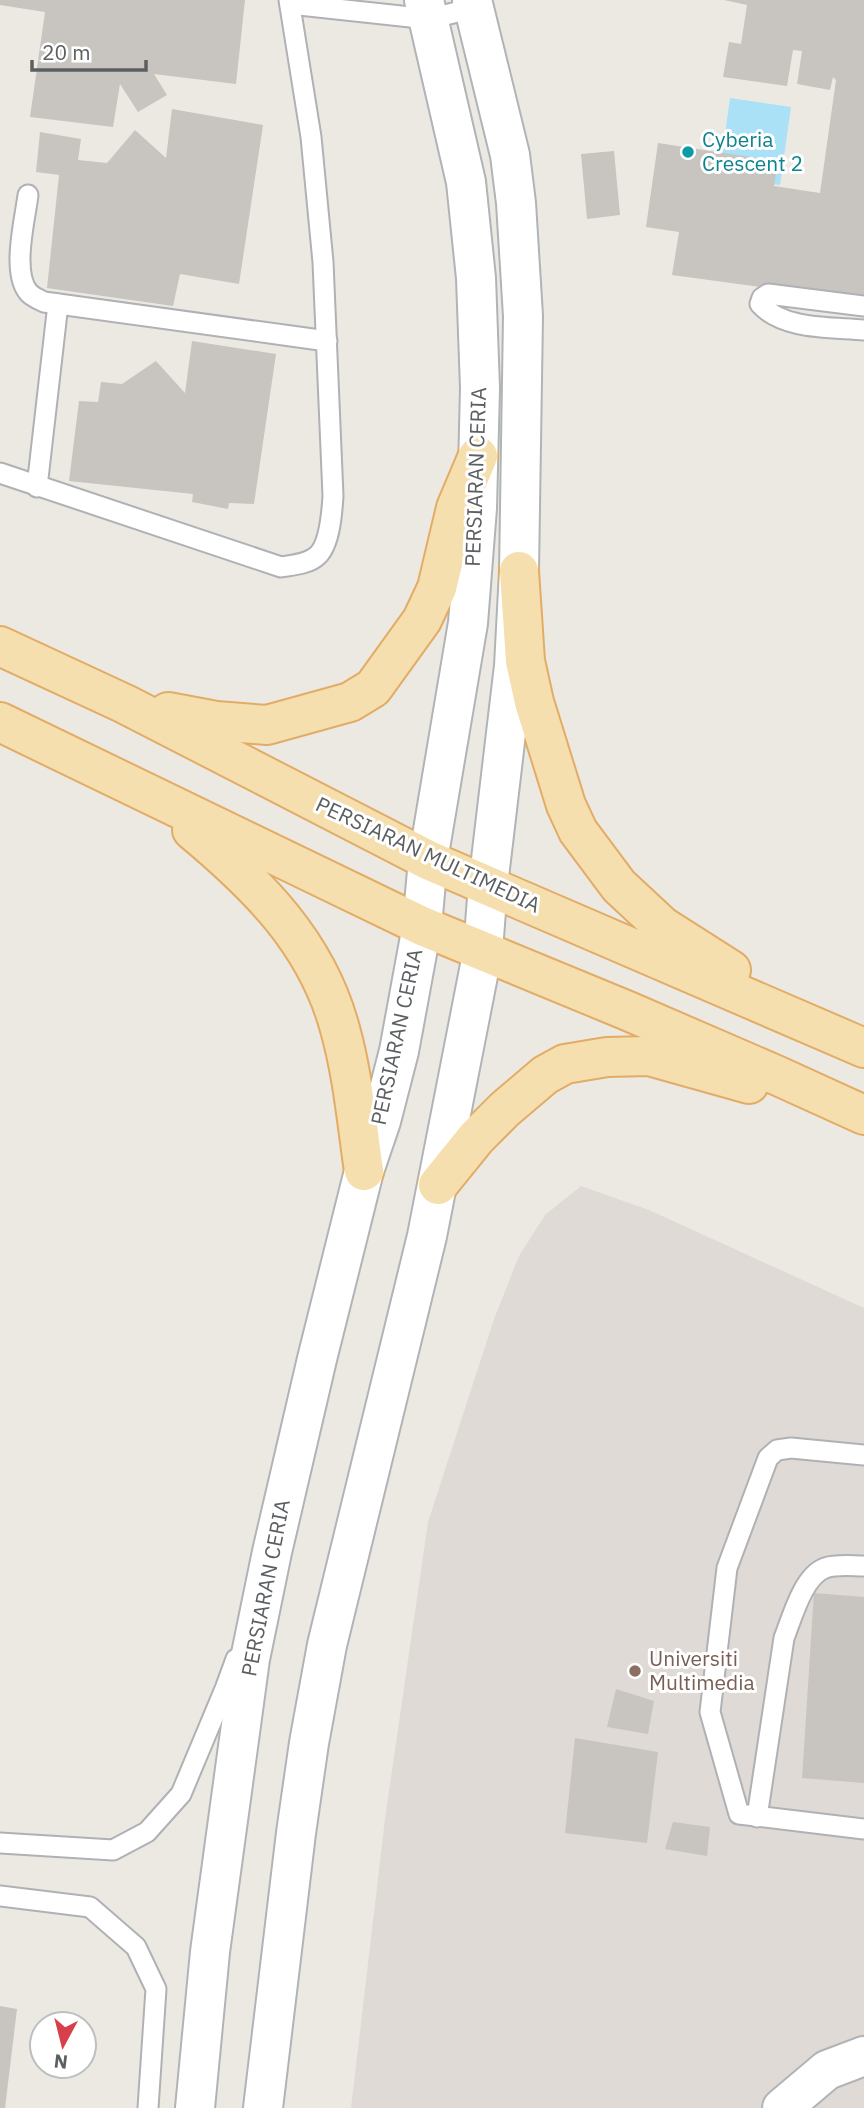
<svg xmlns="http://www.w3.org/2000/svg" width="864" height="2108" font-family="'IBM Plex Sans',sans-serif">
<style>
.education{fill:#dfdad5}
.water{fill:#aae1f6}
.building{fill:#c8c4c0}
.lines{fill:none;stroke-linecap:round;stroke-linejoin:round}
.lane-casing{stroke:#afb1b4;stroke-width:23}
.secondary-casing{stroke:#b0b4b7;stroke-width:42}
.primary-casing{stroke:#e2ac66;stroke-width:42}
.lane{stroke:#fff;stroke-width:19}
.secondary{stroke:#fff;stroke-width:38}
.primary{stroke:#f6dfae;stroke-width:38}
.culture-dot{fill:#0f9aa8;stroke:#fff;stroke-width:2.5}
.education-dot{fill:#8d6e63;stroke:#fff;stroke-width:2.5}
.labels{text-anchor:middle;stroke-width:6;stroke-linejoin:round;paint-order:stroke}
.culture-label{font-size:21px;fill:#0d838f;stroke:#fff;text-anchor:start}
.street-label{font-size:21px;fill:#5b5f62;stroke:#fff}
.education-label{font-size:21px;fill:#785e54;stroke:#fff;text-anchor:start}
</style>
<rect width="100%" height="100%" fill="#ece9e3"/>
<!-- education -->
<path class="education" d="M 581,1186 L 649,1210 L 864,1308 L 864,2108 L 351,2108 L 385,1819 L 428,1522 L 494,1319 L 519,1256 L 545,1215 Z"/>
<!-- water -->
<path class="water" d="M 730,98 L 791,107 L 780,185 L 719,177 Z"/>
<!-- building -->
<g class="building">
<path d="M 0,0 L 245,0 L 236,84 L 154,74 L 167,95 L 138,112 L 120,84 L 113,127 L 30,117 L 45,12 L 0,5 Z"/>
<path d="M 724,0 L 864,0 L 864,301 L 672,275 L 679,232 L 646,227 L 658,143 L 778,161 L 774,186 L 820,193 L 836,80 L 833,77 L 830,90 L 797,84 L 802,51 L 793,50 L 787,86 L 723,77 L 729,42 L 741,44 L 747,5 Z"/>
<path d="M 172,109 L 263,125 L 239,284 L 180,274 L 173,306 L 47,288 L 59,175 L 36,172 L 40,132 L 81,139 L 78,160 L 107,163 L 135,130 L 166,158 Z"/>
<path d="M 614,151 L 620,215 L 587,219 L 581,154 Z"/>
<path d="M 192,341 L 276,354 L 254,504 L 229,503 L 228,509 L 192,502 L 193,494 L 69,481 L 79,401 L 98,402 L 101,382 L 122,384 L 156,361 L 185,393 Z"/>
<path d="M 814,1593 L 864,1597 L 864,1783 L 802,1778 Z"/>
<path d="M 616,1689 L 654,1701 L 648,1734 L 607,1727 Z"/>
<path d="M 575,1738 L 658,1752 L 647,1843 L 565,1833 Z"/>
<path d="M 673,1822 L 710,1827 L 707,1856 L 665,1849 Z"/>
<path d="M 0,2006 L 17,2009 L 5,2108 L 0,2108 Z"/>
</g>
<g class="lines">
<!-- lane casing -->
<g class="lane-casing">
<g id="lane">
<path d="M 290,4 L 429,19 L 473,8"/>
<path d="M 28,195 C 25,220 11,273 29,293 C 33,297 40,300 44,302 L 327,341"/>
<path d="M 864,306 L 768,294 L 762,298 L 760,304 C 783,330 831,327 864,330"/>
<path d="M 0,473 L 281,567 C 293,565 309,564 318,555 C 330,543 332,512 333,496 L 323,262 L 311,137 L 289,0"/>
<path d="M 37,487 L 58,304"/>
<path d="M 864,1455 L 791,1448 L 777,1450 L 768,1458 L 727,1568 L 710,1712 L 739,1814 L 864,1829"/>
<path d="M 757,1817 L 784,1638 C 792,1618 803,1576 825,1568 C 837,1564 852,1566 864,1566"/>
<path d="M 0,1843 L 113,1850 L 147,1832 L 181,1794 L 225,1689 L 236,1659"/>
<path d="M 0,1896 L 90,1907 L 136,1947 L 156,1989 L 148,2108"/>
</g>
</g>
<!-- secondary casing -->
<g class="secondary-casing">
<g id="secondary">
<path d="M 195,2108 L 210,1952 L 250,1659 L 272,1552 L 317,1359 L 364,1171 L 381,1121 L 399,1051 L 422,926 L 428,860 L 468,623 L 477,508 L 480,388 L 476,278 L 466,182 L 424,0"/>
<path d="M 263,2108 L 296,1833 L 309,1743 L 327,1645 L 427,1236 L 483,950 L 488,885 L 514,666 L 519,571 L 523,316 L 516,203 L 510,155 L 472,0"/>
<path d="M 782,2108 L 827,2070 L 864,2056"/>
</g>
</g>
<!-- primary casing -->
<g class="primary-casing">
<g id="primary">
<path d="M 519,571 L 525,661 L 534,702 L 566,805 L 578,831 L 619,886 L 662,926 L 731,970"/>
<path d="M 0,646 L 125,704 L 428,860 L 864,1048"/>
<path d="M 168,712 L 216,721 L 267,725 L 350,702 L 373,688 L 422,620 L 437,588 L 456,508 L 478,456"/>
<path d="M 0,722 L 422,926 L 628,1011 L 776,1075 L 864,1115"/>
<path d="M 192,830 C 258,885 317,943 340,1029 C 353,1075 357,1124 364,1171"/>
<path d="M 438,1185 L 476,1138 L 505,1109 L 545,1075 L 565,1064 L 607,1057 L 649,1056 L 749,1084"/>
</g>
</g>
<!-- lane -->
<use href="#lane" class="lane"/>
<!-- secondary -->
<use href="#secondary" class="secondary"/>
<!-- primary -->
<use href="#primary" class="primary"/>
</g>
<!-- markers -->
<circle class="culture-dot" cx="688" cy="152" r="7"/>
<circle class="education-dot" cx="635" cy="1671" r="7"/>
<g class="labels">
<!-- culture labels -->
<g class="culture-label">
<text x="702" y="147">Cyberia<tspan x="702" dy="24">Crescent 2</tspan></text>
</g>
<!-- street labels -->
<g class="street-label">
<text transform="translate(476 477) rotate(-88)" y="7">PERSIARAN CERIA</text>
<text transform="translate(428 855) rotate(25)" y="7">PERSIARAN MULTIMEDIA</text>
<text transform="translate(397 1037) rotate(-78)" y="7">PERSIARAN CERIA</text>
<text transform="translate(266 1588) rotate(-79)" y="7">PERSIARAN CERIA</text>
</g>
<!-- education labels -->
<g class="education-label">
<text x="649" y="1666">Universiti<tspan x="649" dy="24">Multimedia</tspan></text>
</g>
</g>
<!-- north arrow -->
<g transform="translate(63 2045) rotate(187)"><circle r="33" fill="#ffffff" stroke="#bdbfc0" stroke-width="2"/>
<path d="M0-5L12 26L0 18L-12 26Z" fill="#d73f4b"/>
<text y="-10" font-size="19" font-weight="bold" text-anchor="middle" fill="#5b5f62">N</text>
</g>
<!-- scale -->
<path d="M32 60v10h114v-10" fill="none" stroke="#5b5f62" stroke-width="3.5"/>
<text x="42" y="60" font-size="21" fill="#5b5f62" stroke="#ffffff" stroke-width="5" paint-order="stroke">20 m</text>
</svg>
